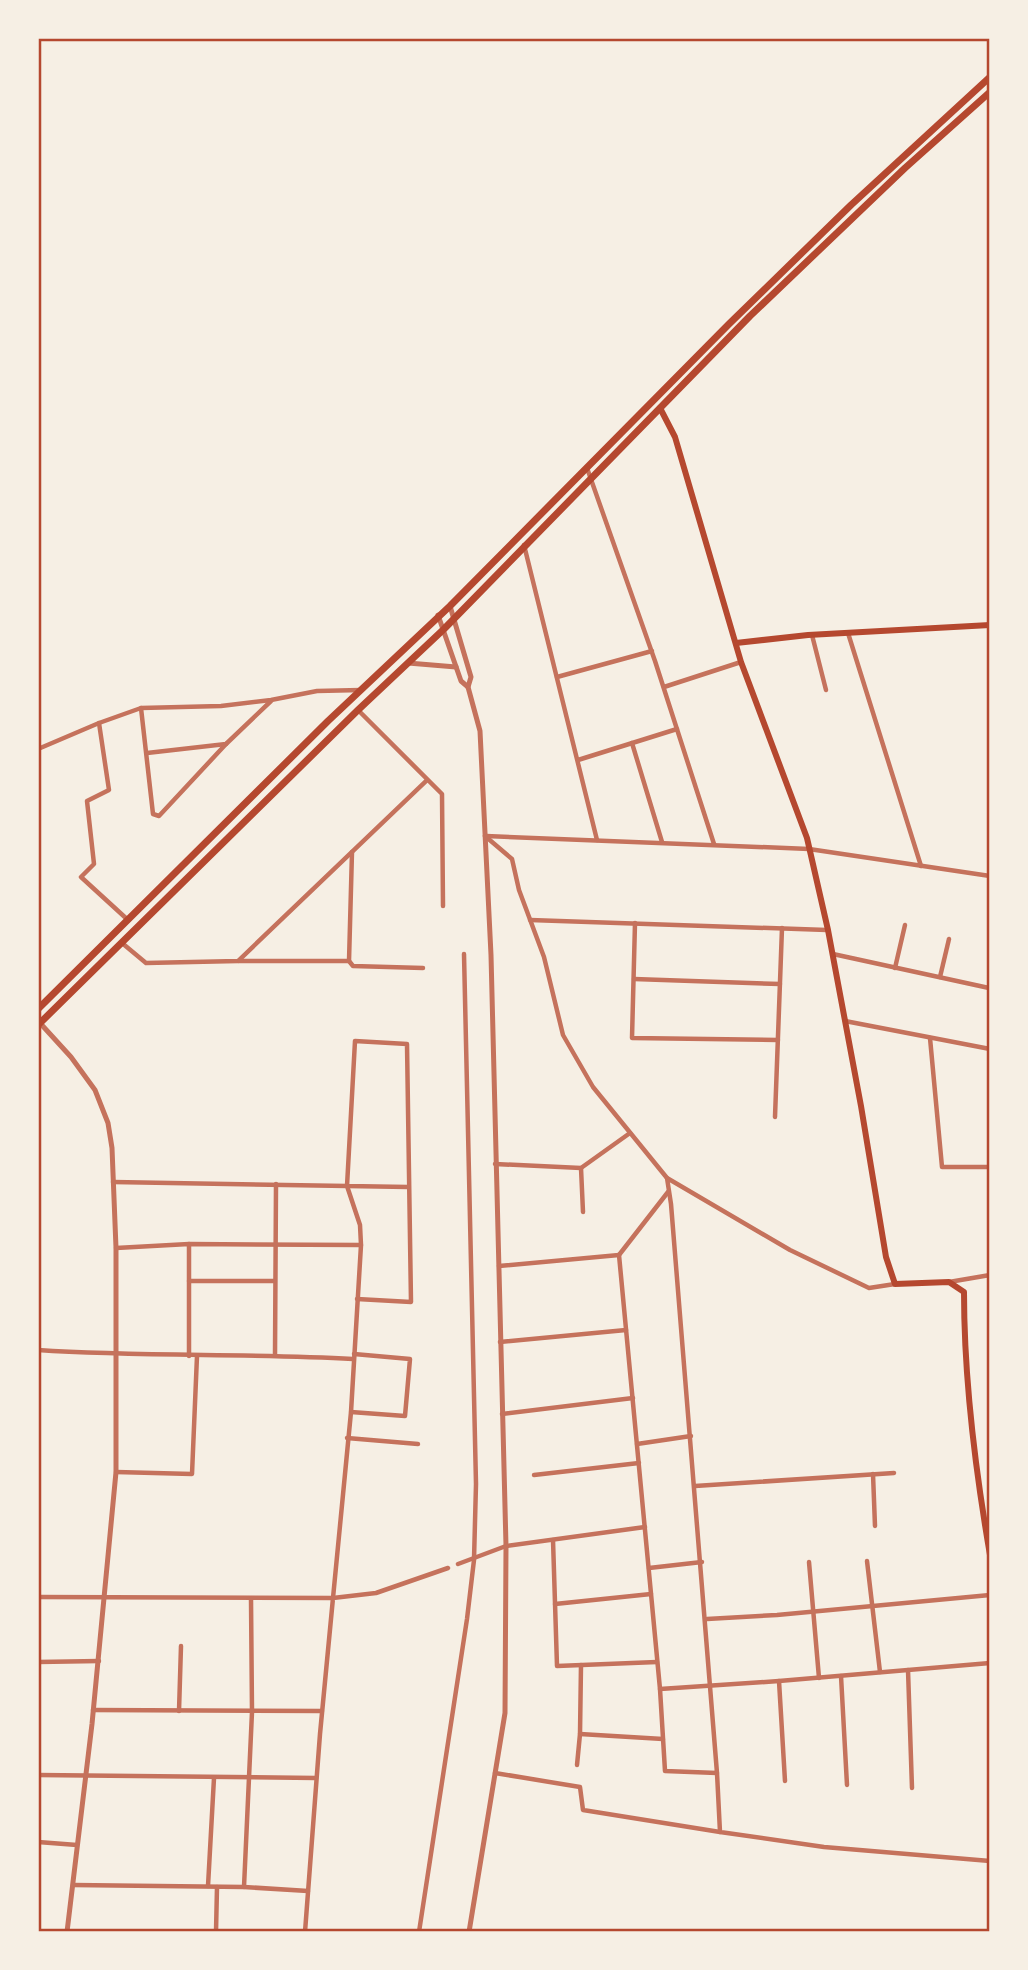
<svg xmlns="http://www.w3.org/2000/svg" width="1028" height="1970" font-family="'Golos Text',sans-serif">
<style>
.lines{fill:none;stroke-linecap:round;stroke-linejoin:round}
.minor{stroke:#c5725c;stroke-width:4.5}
.tertiary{stroke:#c5725c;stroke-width:5}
.secondary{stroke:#b5482f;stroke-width:6}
.trunk{stroke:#b5482f;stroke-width:7}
.neatline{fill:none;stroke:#b5482f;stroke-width:2.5}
</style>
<rect width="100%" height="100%" fill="#f6efe4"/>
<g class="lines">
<!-- minor -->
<g class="minor">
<path d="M 587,468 L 655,661 L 714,844"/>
<path d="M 524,545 L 597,840"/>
<path d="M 848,633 L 921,866"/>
<path d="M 812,635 L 826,690"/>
<path d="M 557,677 L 652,651"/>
<path d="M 664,687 L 741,662"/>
<path d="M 141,708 L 153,814 L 159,816 L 226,744"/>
<path d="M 359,711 L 442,794 L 443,906"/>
<path d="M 99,723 L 109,790 L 87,801 L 94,864 L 81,877 L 128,920"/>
<path d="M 632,743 L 662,842"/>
<path d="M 38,749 L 99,723 L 141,708 L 221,706 L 271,700 L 317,691 L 361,690"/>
<path d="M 147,753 L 226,744 L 271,701"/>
<path d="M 578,760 L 677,729"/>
<path d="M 485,836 L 512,859 L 519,890 L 544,957 L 563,1035 L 593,1087 L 667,1178 L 790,1250 L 869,1288 L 895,1284"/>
<path d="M 486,836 L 809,849 L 990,876"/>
<path d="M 530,920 L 827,930"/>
<path d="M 635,923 L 632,1038 L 778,1040"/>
<path d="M 122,943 L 146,963 L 238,961 L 427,780"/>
<path d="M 833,954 L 989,988 L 990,986"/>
<path d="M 239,961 L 349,961 L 352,852"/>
<path d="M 349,961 L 353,966 L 423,968"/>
<path d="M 895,968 L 905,925"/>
<path d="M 940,977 L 949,939"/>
<path d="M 634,979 L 780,984"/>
<path d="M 845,1021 L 990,1049"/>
<path d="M 930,1038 L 942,1167 L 990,1167"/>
<path d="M 775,1117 L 782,928"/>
<path d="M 495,1164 L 581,1168 L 630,1133"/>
<path d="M 581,1168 L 583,1212"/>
<path d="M 189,1244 L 189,1356"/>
<path d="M 116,1248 L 189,1244 L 361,1245"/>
<path d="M 619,1255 L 668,1192"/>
<path d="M 499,1266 L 619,1255 L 660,1689 L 665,1771 L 717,1773 L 671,1204 L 667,1178"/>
<path d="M 189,1281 L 274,1281"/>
<path d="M 949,1282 L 990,1275"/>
<path d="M 357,1299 L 411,1302 L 407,1044 L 355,1041 L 347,1186 L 408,1187"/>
<path d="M 500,1342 L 626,1330"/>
<path d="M 38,1350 C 144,1357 248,1353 353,1359"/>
<path d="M 275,1355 L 276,1184"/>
<path d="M 351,1412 L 405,1416 L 410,1359 L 354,1354"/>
<path d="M 502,1414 L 633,1398"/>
<path d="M 347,1438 L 418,1444"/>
<path d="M 637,1444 L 691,1436"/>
<path d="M 116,1472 L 192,1474 L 197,1356"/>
<path d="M 873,1474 L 875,1526"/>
<path d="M 534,1475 L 639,1463"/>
<path d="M 695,1486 L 894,1473"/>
<path d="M 553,1540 L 557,1666 L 657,1662"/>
<path d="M 867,1561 L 880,1672"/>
<path d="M 809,1562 L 819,1678"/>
<path d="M 458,1564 L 506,1546 L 645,1527"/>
<path d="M 649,1568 L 702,1562"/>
<path d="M 38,1597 L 333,1598 L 351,1412 L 361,1245 L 360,1225 L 347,1186 L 113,1182"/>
<path d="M 555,1604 L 651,1594"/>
<path d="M 707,1619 L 777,1615 L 990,1595"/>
<path d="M 38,1662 L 99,1661"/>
<path d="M 908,1670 L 912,1788"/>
<path d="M 841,1676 L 847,1785"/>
<path d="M 779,1681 L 785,1781"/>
<path d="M 660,1689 L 779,1681 L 990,1663"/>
<path d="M 93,1710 L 322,1711"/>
<path d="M 179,1711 L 181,1646"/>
<path d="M 580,1734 L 663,1739"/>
<path d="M 577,1765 L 580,1734 L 581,1665"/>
<path d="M 495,1773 L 580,1787 L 583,1810 L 720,1832"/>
<path d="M 717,1773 L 720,1832 L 824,1847 L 990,1861"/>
<path d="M 38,1775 L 316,1778"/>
<path d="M 38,1842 L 77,1845"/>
<path d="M 73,1885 L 244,1887 L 308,1891"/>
<path d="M 208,1886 L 214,1778"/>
<path d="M 244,1887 L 252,1712 L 251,1599"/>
<path d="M 216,1932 L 217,1887"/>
<path d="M 305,1932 L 320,1734 L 333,1598 L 376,1593 L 448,1568"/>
<path d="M 419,1932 L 467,1619 L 474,1560 L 476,1484 L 464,954"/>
</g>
<!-- tertiary -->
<g class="tertiary">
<path d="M 450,606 L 471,677 L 468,687 L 480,731 L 491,955 L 506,1546 L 505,1713 L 469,1932"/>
<path d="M 438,615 L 461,681 L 468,687"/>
<path d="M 408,663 L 456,667"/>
<path d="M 40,1023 L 71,1057 L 95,1090 L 108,1123 L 112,1148 L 116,1248 L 116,1472 L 92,1724 L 67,1932"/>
</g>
<!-- secondary -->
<g class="secondary">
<path d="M 660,408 L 675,437 L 741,662 L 807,838 L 828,930 L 861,1106 L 886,1257 L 895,1284 L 949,1282 L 964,1292 C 964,1380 975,1468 990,1555"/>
<path d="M 736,643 L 808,635 L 990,625"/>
</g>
<!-- trunk -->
<g class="trunk">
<path d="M 38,1009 L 328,721 L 450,606 L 729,324 L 851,205 L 990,77"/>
<path d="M 38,1025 L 358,710 L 444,629 L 750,316 L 905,168 L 990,92"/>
</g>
</g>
<!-- border -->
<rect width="1028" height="1970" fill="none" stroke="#f6efe4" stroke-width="80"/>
<rect x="40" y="40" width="948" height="1890" class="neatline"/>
</svg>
